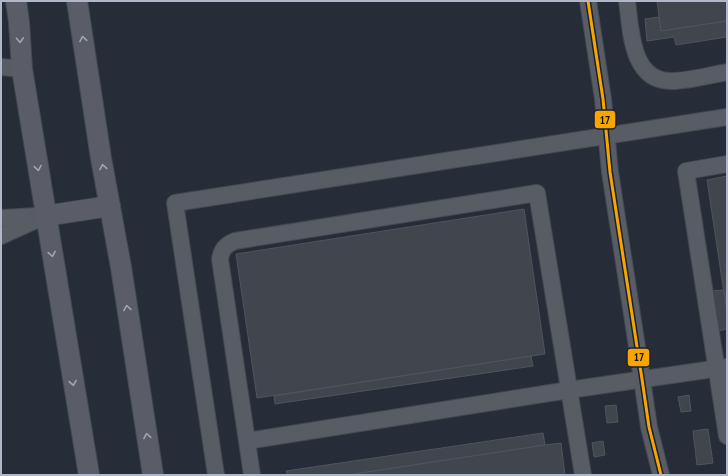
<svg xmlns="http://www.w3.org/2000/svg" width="728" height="476" font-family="'PT Sans Narrow',sans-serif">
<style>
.building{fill:#40454e;stroke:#4f545f}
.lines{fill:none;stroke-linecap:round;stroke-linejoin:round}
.minor-casing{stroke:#444851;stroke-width:18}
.major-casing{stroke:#444a54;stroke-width:22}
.minor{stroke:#585c65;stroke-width:16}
.major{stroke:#5a5d67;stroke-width:20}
.bus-1-casing{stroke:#1a2133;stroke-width:6}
.bus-1{stroke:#f7a600;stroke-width:3}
.oneway{stroke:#9fa5b5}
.line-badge{stroke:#1a2133;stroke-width:1.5}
.pale-badge-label{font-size:11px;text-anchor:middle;font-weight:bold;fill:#111}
</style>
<rect width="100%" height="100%" fill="#272d38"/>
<!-- building -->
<g class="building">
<path d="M 657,1 L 727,1 L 727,21 L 661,31 Z"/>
<path d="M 659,17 L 661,31 L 727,21 L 727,37 L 676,45 L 674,37 L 647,41 L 645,19 Z"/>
<path d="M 727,176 L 727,313 L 707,180 Z"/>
<path d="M 524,209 L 545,354 L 257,398 L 236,254 Z"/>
<path d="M 724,290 L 727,313 L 727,329 L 718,331 L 712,291 Z"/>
<path d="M 531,356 L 533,366 L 275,404 L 274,396 Z"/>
<path d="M 689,395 L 691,411 L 681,412 L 678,397 Z"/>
<path d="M 616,405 L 618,422 L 607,423 L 605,406 Z"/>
<path d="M 708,429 L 713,463 L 697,465 L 693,431 Z"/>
<path d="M 543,433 L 545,445 L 348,475 L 287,475 L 286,471 Z"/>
<path d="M 603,441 L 605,455 L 594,457 L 592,443 Z"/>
<path d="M 561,443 L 565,475 L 348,475 L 545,445 Z"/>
</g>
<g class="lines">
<!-- minor casing -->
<g class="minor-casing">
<g id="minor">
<path d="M 588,1 L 603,99 L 610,172 L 642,379 L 649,427 L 661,475"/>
<path d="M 627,1 C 631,30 631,82 672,81 C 688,81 711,75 727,72"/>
<path d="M 1,67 L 22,69"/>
<path d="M 727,164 L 686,171 L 727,436"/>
<path d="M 1,218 L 38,216"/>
<path d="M 1,236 L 45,216"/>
<path d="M 247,441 L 569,390 L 727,367"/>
<path d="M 216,475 L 175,203 L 727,117"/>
<path d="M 252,475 L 220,259 C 222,249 225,245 235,241 L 537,193 L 583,475"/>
</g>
</g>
<!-- major casing -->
<g class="major-casing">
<g id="major">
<path d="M 16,1 L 19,22 L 22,69 L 89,475"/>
<path d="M 77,1 L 101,158 L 121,267 L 153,475"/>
<path d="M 45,216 L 110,206"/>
</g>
</g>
<!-- minor -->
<use href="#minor" class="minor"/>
<!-- major -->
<use href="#major" class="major"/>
<!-- bus-1 casing -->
<g class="bus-1-casing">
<path id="bus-1" d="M 588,1 L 603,99 L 610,172 L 642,379 L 649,427 L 661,475"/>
</g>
<!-- bus-1 -->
<use href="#bus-1" class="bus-1"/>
</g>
<!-- one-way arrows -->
<defs><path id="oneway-chevron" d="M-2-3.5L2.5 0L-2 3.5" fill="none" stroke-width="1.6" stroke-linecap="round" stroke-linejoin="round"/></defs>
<g class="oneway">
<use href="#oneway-chevron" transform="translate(83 39) rotate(-99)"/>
<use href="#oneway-chevron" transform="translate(20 40) rotate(87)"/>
<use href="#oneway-chevron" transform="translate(103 167) rotate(-100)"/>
<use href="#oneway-chevron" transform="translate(38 168) rotate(81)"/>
<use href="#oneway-chevron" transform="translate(52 254) rotate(81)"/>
<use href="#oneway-chevron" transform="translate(127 308) rotate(-99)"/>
<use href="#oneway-chevron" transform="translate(73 383) rotate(80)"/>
<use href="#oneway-chevron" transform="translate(147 436) rotate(-99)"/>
</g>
<g class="line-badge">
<rect x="594" y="110" width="22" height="19" rx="4" fill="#f7a600"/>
<rect x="627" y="348" width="23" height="19" rx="4" fill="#f7a600"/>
</g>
<g class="pale-badge-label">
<text x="605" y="124">17</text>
<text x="639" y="361">17</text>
</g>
<!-- border -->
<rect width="728" height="476" fill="none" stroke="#b0b7c9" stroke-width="4"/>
</svg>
